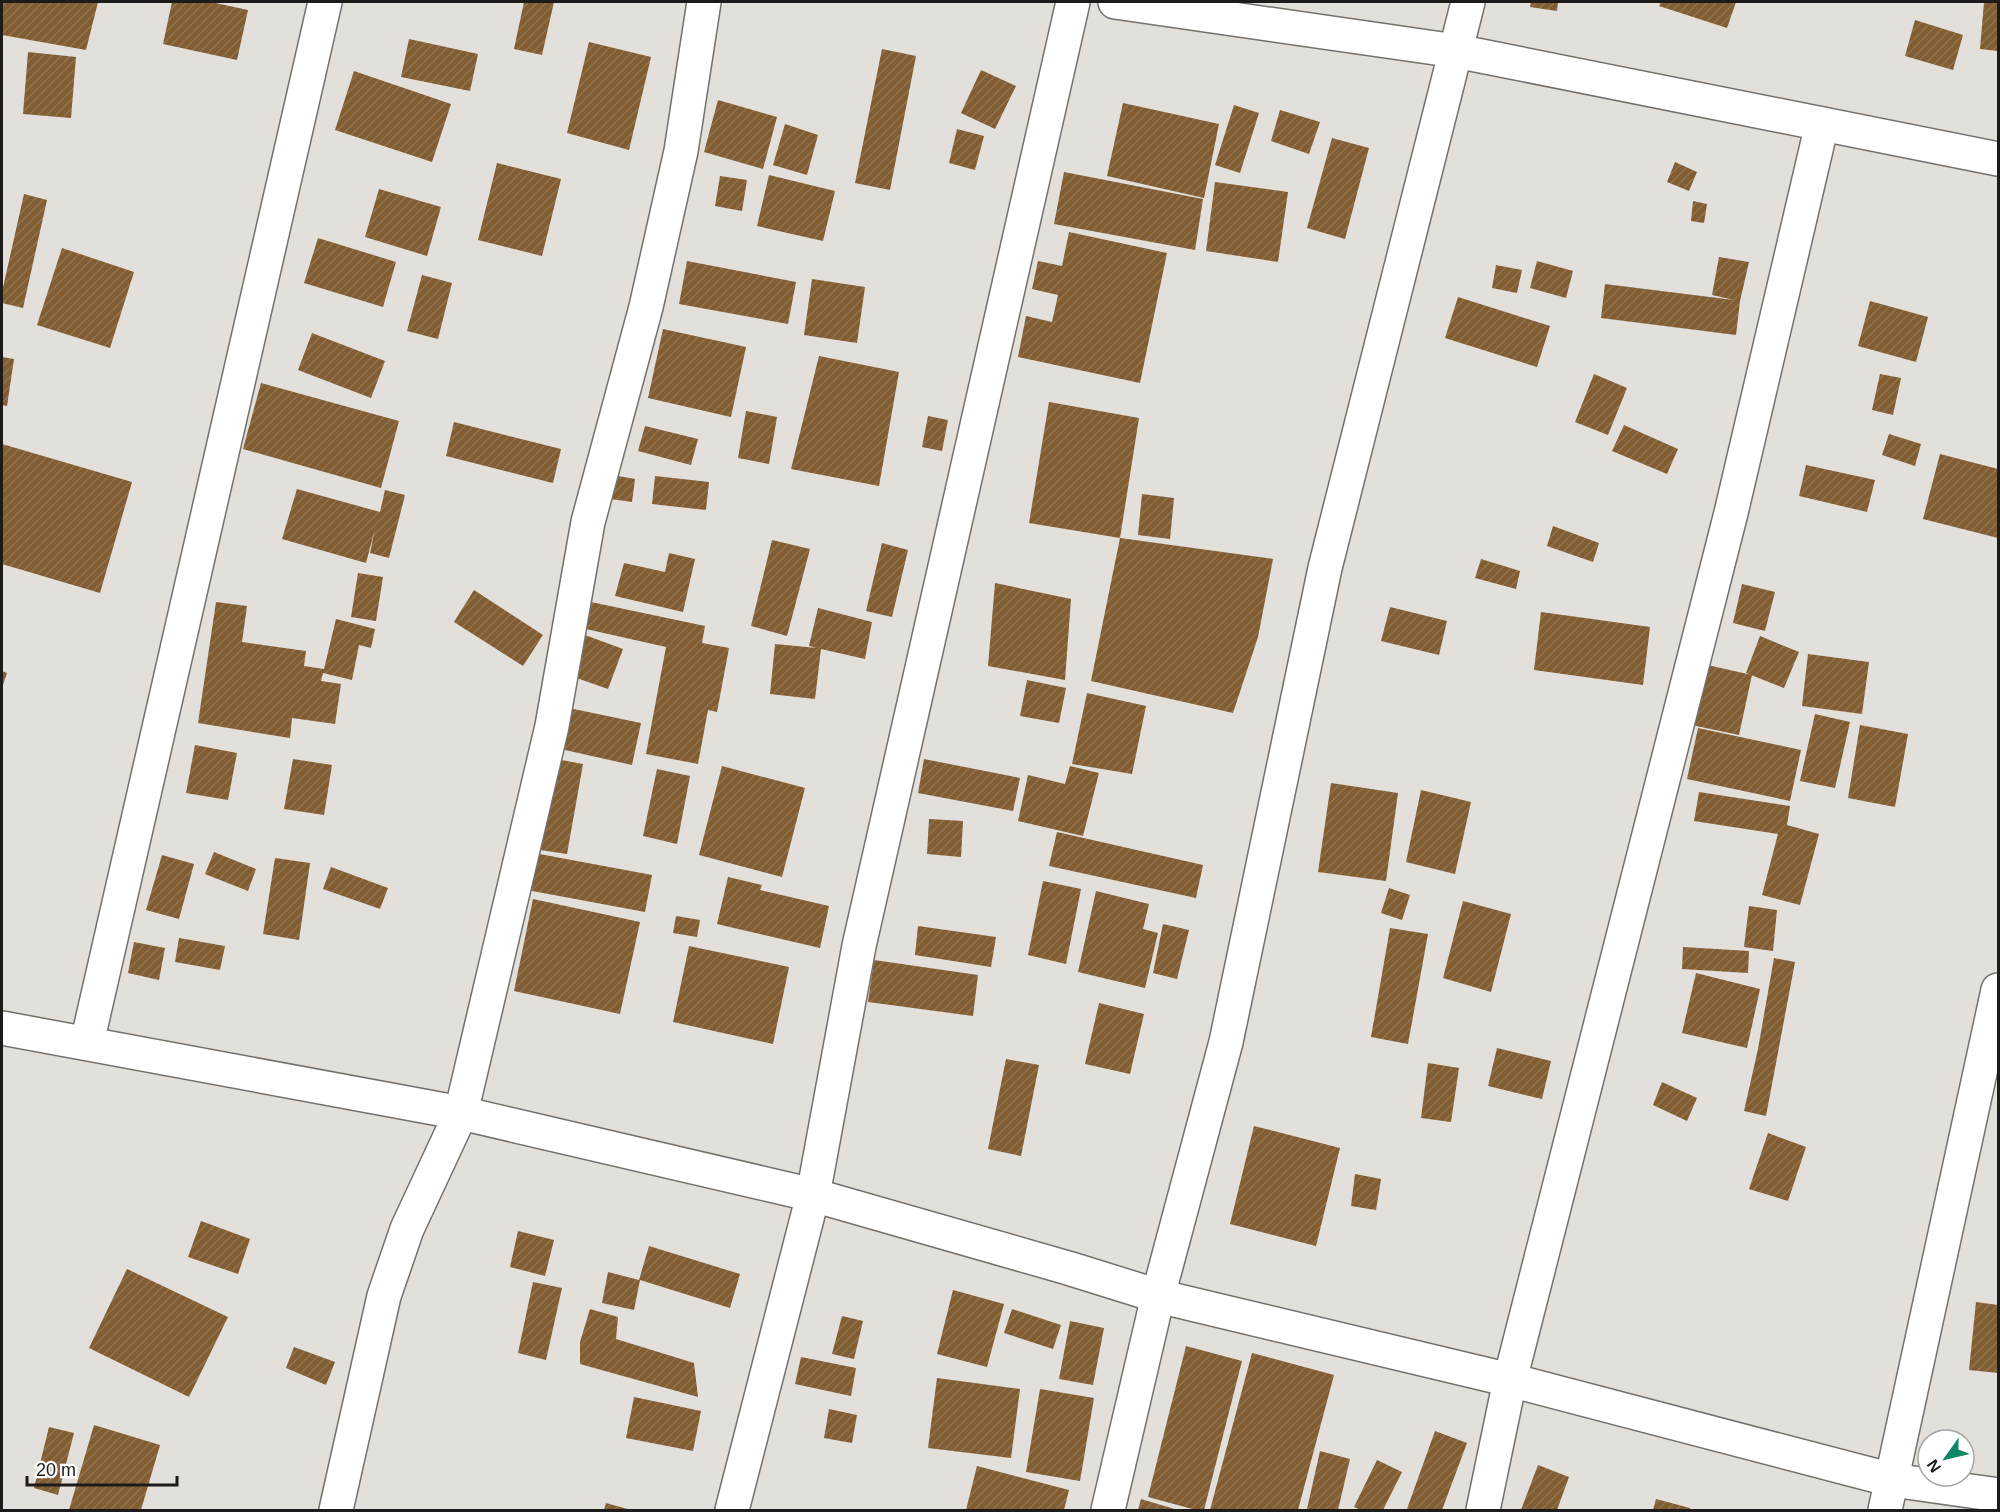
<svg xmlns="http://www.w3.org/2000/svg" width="2000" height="1512" font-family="Arial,sans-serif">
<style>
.building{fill:url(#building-hatch)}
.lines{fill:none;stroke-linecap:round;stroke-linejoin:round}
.minor-casing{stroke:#74716d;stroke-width:36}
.minor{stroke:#fff;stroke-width:33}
</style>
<defs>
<pattern id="building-hatch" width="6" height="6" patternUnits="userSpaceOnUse" patternTransform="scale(1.5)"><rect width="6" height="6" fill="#815d31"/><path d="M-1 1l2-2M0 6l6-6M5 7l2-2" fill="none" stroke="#907453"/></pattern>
</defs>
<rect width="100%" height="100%" fill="#e3dfdb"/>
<!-- building -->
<g class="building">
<path d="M 2,2 L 98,2 L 86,50 L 2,35 Z"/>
<path d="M 172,2 L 211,2 L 248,10 L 237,60 L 163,44 Z"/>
<path d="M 524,2 L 554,2 L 542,55 L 514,49 Z"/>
<path d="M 1531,2 L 1558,2 L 1557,11 L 1530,7 Z"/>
<path d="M 1661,2 L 1736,2 L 1727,28 L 1659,6 Z"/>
<path d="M 1984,2 L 1998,2 L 1998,51 L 1980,49 Z"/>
<path d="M 1915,20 L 1963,35 L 1953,70 L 1905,56 Z"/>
<path d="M 409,39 L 478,54 L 470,91 L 401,77 Z"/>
<path d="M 589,42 L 651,57 L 629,150 L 567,133 Z"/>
<path d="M 882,49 L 916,56 L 890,190 L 855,183 Z"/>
<path d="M 28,52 L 76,57 L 71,118 L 23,114 Z"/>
<path d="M 981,70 L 1016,86 L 995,129 L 961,113 Z"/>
<path d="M 354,71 L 451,104 L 432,162 L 335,130 Z"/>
<path d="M 718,100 L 777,117 L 763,169 L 704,152 Z"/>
<path d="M 1123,103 L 1219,124 L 1204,198 L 1107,176 Z"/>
<path d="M 1234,105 L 1259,113 L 1240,173 L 1215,165 Z"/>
<path d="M 1280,110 L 1320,122 L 1309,154 L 1271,141 Z"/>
<path d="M 785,124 L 818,135 L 807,175 L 773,165 Z"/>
<path d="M 957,129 L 984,136 L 975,170 L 949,163 Z"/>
<path d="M 1332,138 L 1369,148 L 1345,239 L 1307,228 Z"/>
<path d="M 1675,162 L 1697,172 L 1689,191 L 1667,182 Z"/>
<path d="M 497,163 L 561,179 L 542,256 L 478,240 Z"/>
<path d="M 1064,172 L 1203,199 L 1195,250 L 1054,224 Z"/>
<path d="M 769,175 L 835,191 L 823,241 L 757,226 Z"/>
<path d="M 720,176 L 747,180 L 742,211 L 715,206 Z"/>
<path d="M 1215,182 L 1288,192 L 1278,262 L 1206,251 Z"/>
<path d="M 379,189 L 441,207 L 427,256 L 365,237 Z"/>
<path d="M 24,194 L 47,200 L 23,308 L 2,303 L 2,292 Z"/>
<path d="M 1693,201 L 1707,204 L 1704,223 L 1691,221 Z"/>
<path d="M 1069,232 L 1167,253 L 1140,383 L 1018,357 L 1026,316 L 1052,322 L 1058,295 L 1032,289 L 1038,261 L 1062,266 Z"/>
<path d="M 318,238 L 396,262 L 383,307 L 304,283 Z"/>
<path d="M 62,248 L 134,272 L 110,348 L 37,325 Z"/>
<path d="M 1719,257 L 1749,262 L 1740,301 L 1736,335 L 1601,318 L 1605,284 L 1734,300 L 1712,295 Z"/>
<path d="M 687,261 L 796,282 L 788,324 L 679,304 Z"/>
<path d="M 1537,261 L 1573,271 L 1566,298 L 1530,288 Z"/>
<path d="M 1496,265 L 1522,270 L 1517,293 L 1492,288 Z"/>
<path d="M 422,275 L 452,283 L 438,339 L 407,331 Z"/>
<path d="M 812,279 L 865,287 L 857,343 L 804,335 Z"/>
<path d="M 1458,297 L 1550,326 L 1537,367 L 1445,338 Z"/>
<path d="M 1870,301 L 1928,317 L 1916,362 L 1858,346 Z"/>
<path d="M 663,329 L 746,347 L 731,417 L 648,398 Z"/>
<path d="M 312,333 L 385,361 L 371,398 L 298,370 Z"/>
<path d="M 819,356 L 899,372 L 879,486 L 791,469 Z"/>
<path d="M 2,357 L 14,359 L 7,406 L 2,405 Z"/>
<path d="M 1594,374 L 1627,388 L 1608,435 L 1575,422 Z"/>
<path d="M 1880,374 L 1901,378 L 1893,415 L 1872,410 Z"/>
<path d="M 261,383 L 399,421 L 381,488 L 243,449 Z"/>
<path d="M 1049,402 L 1139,418 L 1120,538 L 1029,523 Z"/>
<path d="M 746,411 L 777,417 L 769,464 L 738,458 Z"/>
<path d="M 928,416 L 948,420 L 942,451 L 922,447 Z"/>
<path d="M 454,422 L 561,449 L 553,483 L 446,456 Z"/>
<path d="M 1624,425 L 1678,449 L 1667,474 L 1612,451 Z"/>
<path d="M 645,426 L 698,439 L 691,465 L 638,451 Z"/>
<path d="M 1889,434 L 1921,444 L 1915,466 L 1882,455 Z"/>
<path d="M 2,444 L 132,482 L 100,593 L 2,564 Z"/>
<path d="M 1940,454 L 1998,469 L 1998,538 L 1923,519 Z"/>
<path d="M 1806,465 L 1875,480 L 1867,512 L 1799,496 Z"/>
<path d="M 607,474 L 635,479 L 632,502 L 604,498 Z"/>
<path d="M 655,476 L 709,482 L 706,510 L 652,504 Z"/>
<path d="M 297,489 L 380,512 L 385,490 L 405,495 L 389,558 L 370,553 L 375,529 L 366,563 L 282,539 Z"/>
<path d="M 1142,494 L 1174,498 L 1170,539 L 1138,535 Z"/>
<path d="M 1553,526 L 1599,543 L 1593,562 L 1547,546 Z"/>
<path d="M 1120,538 L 1273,559 L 1258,637 L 1233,713 L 1091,681 Z"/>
<path d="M 772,540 L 810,549 L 787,636 L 751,626 Z"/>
<path d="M 882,543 L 908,550 L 892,617 L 866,611 Z"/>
<path d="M 669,553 L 695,559 L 683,612 L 615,596 L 624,563 L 665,572 Z"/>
<path d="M 1481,559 L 1520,571 L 1516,589 L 1475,578 Z"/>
<path d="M 358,573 L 383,577 L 376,621 L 351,617 Z"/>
<path d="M 995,583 L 1071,599 L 1065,680 L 988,666 Z"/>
<path d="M 1742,584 L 1775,592 L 1765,631 L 1733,623 Z"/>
<path d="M 474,590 L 543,635 L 523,666 L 454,622 Z"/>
<path d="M 216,602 L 247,606 L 242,642 L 306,651 L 304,666 L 324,669 L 336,619 L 375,629 L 371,648 L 359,645 L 352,680 L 323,673 L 321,681 L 341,684 L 335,724 L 292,718 L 290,738 L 198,723 Z"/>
<path d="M 591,602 L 705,626 L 702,643 L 729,648 L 717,712 L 708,710 L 698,764 L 646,754 L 666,647 L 586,629 Z"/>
<path d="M 1390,607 L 1447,621 L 1439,655 L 1381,641 Z"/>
<path d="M 818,608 L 872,622 L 865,659 L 821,649 L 815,699 L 770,694 L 775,644 L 817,648 L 809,646 Z"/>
<path d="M 1541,612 L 1650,627 L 1643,685 L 1534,670 Z"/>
<path d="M 585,635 L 623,649 L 608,689 L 571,676 Z"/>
<path d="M 1760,636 L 1799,652 L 1784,688 L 1746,673 Z"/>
<path d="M 1808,654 L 1869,662 L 1862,714 L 1802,706 Z"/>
<path d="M 1694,662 L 1752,675 L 1739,735 L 1682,723 Z"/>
<path d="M 2,671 L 7,673 L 2,688 Z"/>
<path d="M 1027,680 L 1066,688 L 1059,723 L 1020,716 Z"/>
<path d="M 1087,693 L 1146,706 L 1132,774 L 1072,764 Z"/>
<path d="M 564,707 L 641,723 L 632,765 L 556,748 Z"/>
<path d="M 1815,714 L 1850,722 L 1835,788 L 1800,781 Z"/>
<path d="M 1860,725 L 1908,734 L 1895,807 L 1848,798 Z"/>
<path d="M 1698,728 L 1801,750 L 1790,801 L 1687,779 Z"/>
<path d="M 195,745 L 237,753 L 228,800 L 186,793 Z"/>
<path d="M 293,759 L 332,765 L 324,815 L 284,809 Z"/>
<path d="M 556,759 L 583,764 L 567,854 L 540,850 Z"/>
<path d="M 924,759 L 1020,778 L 1013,811 L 918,793 Z"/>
<path d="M 722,766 L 805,788 L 782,877 L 699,855 Z"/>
<path d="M 1070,766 L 1099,773 L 1083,836 L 1018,821 L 1028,775 L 1065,784 Z"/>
<path d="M 657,769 L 690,776 L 677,844 L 643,836 Z"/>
<path d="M 1331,783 L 1398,793 L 1386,881 L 1318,872 Z"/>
<path d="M 1421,790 L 1471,802 L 1455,874 L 1406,862 Z"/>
<path d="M 1699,792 L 1790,806 L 1787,825 L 1819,834 L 1800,905 L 1762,895 L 1778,834 L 1694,821 Z"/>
<path d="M 929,819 L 963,821 L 961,857 L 927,854 Z"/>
<path d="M 1057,832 L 1203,865 L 1196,898 L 1049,866 Z"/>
<path d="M 214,852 L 256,869 L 248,891 L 205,874 Z"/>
<path d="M 534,853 L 652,875 L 645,912 L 527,890 Z"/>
<path d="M 162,855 L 194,864 L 179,919 L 146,910 Z"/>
<path d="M 275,858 L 310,863 L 299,940 L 263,934 Z"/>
<path d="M 331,867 L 388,888 L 380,909 L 323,889 Z"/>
<path d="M 728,877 L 762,885 L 760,890 L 829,906 L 820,948 L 717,924 Z"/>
<path d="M 1043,881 L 1081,889 L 1066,964 L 1028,955 Z"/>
<path d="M 1389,888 L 1410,895 L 1402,920 L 1381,913 Z"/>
<path d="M 1096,891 L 1149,904 L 1143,929 L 1158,933 L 1145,988 L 1078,972 Z"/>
<path d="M 533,899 L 640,922 L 620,1014 L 514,991 Z"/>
<path d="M 1463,901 L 1511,914 L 1491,992 L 1443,978 Z"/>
<path d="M 1749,906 L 1777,910 L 1773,951 L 1744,947 Z"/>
<path d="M 676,916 L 700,920 L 697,937 L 673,933 Z"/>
<path d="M 1163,924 L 1189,930 L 1177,979 L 1153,973 Z"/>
<path d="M 918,926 L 996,937 L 991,967 L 915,955 Z"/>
<path d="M 1390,928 L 1428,934 L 1408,1044 L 1371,1037 Z"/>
<path d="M 179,938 L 225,946 L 220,970 L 175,962 Z"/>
<path d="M 134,942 L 165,948 L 159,980 L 128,973 Z"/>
<path d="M 689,946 L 789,967 L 773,1044 L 673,1022 Z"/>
<path d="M 1683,947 L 1749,951 L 1748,973 L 1682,969 Z"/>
<path d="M 1774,958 L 1795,962 L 1766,1116 L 1744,1111 L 1758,1049 Z"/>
<path d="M 874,960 L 978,975 L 973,1016 L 868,1002 Z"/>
<path d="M 1696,973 L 1760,989 L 1747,1048 L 1682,1033 Z"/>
<path d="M 1099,1003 L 1144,1014 L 1130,1074 L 1085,1064 Z"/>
<path d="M 1497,1048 L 1551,1061 L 1542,1099 L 1488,1086 Z"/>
<path d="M 1006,1059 L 1039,1065 L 1021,1156 L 988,1149 Z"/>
<path d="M 1428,1063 L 1459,1068 L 1451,1122 L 1421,1118 Z"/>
<path d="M 1662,1082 L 1697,1098 L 1687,1121 L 1653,1105 Z"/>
<path d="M 1254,1126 L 1340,1148 L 1316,1246 L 1230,1224 Z"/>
<path d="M 1768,1133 L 1806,1147 L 1788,1201 L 1749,1189 Z"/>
<path d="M 1355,1174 L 1381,1179 L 1376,1210 L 1351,1206 Z"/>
<path d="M 201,1221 L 250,1239 L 238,1274 L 188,1257 Z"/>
<path d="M 518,1231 L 554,1240 L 545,1276 L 510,1267 Z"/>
<path d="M 649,1246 L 740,1274 L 730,1308 L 640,1280 L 634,1310 L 602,1303 L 608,1272 L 639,1280 Z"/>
<path d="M 127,1269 L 228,1317 L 189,1397 L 89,1348 Z"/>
<path d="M 533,1282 L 562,1288 L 546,1360 L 518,1353 Z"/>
<path d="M 953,1290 L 1004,1304 L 987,1367 L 937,1354 Z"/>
<path d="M 1976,1302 L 1998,1305 L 1998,1373 L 1969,1370 Z"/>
<path d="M 590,1309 L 618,1317 L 616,1339 L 694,1363 L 698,1397 L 580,1364 L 580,1342 Z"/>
<path d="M 1012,1309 L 1061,1325 L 1053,1349 L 1004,1333 Z"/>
<path d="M 842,1316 L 863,1321 L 854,1359 L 832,1354 Z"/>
<path d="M 1070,1321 L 1104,1328 L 1093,1385 L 1059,1379 Z"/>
<path d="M 1186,1346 L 1242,1361 L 1204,1510 L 1196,1510 L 1148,1497 Z"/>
<path d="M 294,1347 L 335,1362 L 326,1385 L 286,1368 Z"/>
<path d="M 1252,1353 L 1334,1375 L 1298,1510 L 1210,1510 Z"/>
<path d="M 801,1357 L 856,1368 L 851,1396 L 795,1384 Z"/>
<path d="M 937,1378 L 1020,1389 L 1011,1458 L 928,1448 Z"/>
<path d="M 1040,1389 L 1094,1398 L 1080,1481 L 1026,1472 Z"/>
<path d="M 634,1397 L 701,1411 L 693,1451 L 626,1438 Z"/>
<path d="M 829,1409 L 857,1415 L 852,1443 L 824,1438 Z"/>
<path d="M 94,1425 L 160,1445 L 141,1510 L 69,1510 Z"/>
<path d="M 49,1427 L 74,1433 L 58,1495 L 34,1488 Z"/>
<path d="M 1435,1431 L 1467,1443 L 1442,1510 L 1412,1510 L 1407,1509 Z"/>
<path d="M 1320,1451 L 1350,1459 L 1338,1510 L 1307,1509 Z"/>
<path d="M 1377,1460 L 1402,1472 L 1383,1510 L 1361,1510 L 1354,1507 Z"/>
<path d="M 1538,1465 L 1569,1477 L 1557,1510 L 1521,1510 Z"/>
<path d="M 977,1466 L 1069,1490 L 1064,1510 L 966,1510 Z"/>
<path d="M 1141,1499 L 1178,1510 L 1138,1510 Z"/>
<path d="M 1656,1499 L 1690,1508 L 1689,1510 L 1653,1510 Z"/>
<path d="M 606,1503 L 631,1510 L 604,1510 Z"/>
</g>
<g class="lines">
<!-- minor casing -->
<g class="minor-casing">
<g id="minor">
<path d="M 1115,2 L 1456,51 L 1998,159"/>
<path d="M 2,1028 L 461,1113 L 813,1195 L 1068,1268 L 1158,1296 L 1510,1380 L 1892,1480 L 1998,1495"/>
<path d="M 87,1043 L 325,2"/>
<path d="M 336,1510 L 384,1296 L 407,1229 L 461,1113 L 552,726 L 588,522 L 646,307 L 681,151 L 704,2"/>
<path d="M 732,1510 L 813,1195 L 859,946 L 1073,2"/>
<path d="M 1108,1510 L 1158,1296 L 1226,1042 L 1325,568 L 1468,2"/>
<path d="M 1483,1510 L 1510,1380 L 1731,513 L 1822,124"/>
<path d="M 1885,1510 L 1998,990"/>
</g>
</g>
<!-- minor -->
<use href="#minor" class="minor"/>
</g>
<!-- border -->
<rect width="2000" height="1512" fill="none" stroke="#1c1b1a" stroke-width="6"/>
<!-- north arrow -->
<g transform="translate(1946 1458) rotate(236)"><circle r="28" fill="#ffffff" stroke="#a4a4a3" stroke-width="1.5"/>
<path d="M0-4.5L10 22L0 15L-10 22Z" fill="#0f8666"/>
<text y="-9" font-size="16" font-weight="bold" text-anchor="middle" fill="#1c1b1a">N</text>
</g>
<!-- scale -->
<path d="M27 1476v9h150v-9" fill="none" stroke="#1c1b1a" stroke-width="3"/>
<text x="36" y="1476" font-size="18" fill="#1c1b1a" stroke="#ffffff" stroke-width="4.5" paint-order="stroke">20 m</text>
</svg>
